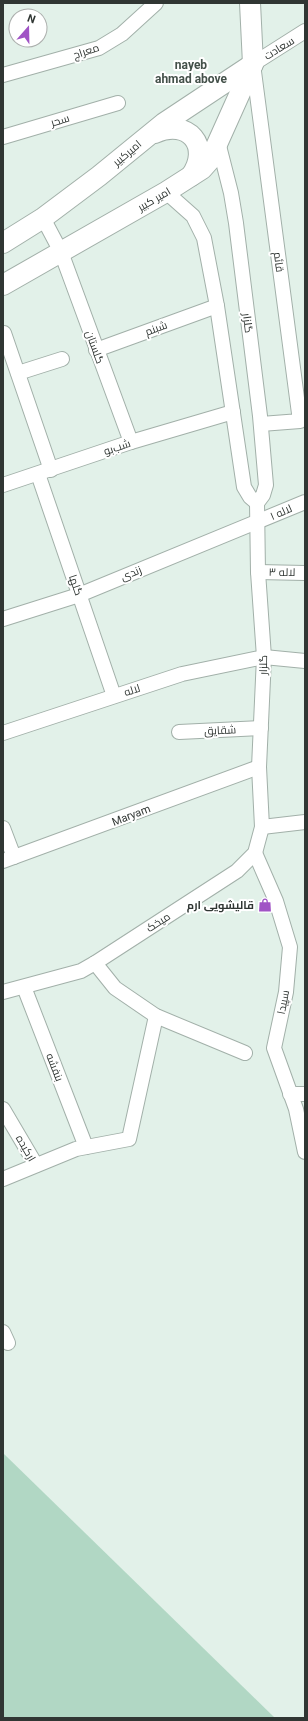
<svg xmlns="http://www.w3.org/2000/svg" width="308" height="1721" font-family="Roboto,Cairo,sans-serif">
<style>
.green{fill:#b1d7c4}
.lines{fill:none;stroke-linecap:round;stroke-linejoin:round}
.street-casing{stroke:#a2b0a9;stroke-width:16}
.secondary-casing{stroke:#a2b0a9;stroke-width:22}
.street{stroke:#fff;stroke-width:14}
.secondary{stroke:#fff;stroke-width:20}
.labels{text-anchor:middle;stroke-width:4;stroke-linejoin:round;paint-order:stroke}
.street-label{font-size:11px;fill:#303633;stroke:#fff}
.poi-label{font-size:11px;font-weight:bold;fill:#303633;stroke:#fff;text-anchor:end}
.neighbourhood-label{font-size:12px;font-weight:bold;fill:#435049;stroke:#fff}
</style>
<rect width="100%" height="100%" fill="#e2f1e9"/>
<!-- green -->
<path class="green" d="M 3,1453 L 275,1718 L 3,1718 Z"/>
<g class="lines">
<!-- street casing -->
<g class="street-casing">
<g id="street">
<path d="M 3,75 L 99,48 L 122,34 L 156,3"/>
<path d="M 3,137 L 118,103"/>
<path d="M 166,192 L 193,216 L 204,238 L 217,306 L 244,487 L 250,497 L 257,503"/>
<path d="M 43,218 L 61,252 L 131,442"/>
<path d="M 4,333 L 51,470"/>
<path d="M 96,350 L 217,306"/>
<path d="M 18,373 L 62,359"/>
<path d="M 261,424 L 300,421 L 253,64 L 305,31"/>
<path d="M 38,474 L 114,696"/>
<path d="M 3,485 L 131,442 L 233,412"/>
<path d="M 258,572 L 305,573"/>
<path d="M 3,619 L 79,595 L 305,502"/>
<path d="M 179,732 L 261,728"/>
<path d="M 3,733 L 182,674 L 264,657 L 305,661"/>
<path d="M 262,827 L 305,822"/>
<path d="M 3,828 L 14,857"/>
<path d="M 255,853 L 276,901 L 290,947 L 286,992 L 274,1048 L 296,1109 L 305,1152"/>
<path d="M 3,861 L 259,767"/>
<path d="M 95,963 L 115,988 L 156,1016 L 245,1053"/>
<path d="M 24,987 L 86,1147"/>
<path d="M 3,992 L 81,971 L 95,963 L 237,871 L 255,853 L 262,827 L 259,767 L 264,657 L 258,572 L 257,503 L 263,495 L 266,485 L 260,416 L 236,223 L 231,193 L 218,142"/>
<path d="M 290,1094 L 305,1094"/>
<path d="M 3,1109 L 36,1165"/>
<path d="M 3,1179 L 76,1149 L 129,1139 L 156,1016"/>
<path d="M 3,1332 L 8,1343"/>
</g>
</g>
<!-- secondary casing -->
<g class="secondary-casing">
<g id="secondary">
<path d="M 155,133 C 188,118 212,146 191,176"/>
<path d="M 3,243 L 43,218 L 99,176 L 164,123 L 253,64"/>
<path d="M 3,285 L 166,192 L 202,169 L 210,160 L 218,142 L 253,64 L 250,3"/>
</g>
</g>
<!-- street -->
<use href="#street" class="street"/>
<!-- secondary -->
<use href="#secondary" class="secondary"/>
</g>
<!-- icons -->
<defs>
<g id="shop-bare" transform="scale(1.08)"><path d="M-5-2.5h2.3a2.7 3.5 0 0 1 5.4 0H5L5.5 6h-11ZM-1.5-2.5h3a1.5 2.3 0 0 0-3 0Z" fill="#a053c5" stroke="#fff" stroke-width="2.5" paint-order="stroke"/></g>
</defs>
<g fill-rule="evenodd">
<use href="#shop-bare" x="265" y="905"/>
</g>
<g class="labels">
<!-- street labels -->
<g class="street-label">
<text transform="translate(279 48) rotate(-32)" y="4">سعادت</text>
<text transform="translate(86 51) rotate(-18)" y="4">معراج</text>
<text transform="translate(60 120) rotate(-17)" y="4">سحر</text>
<text transform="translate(127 153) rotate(-40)" y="4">امیرکبیر</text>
<text transform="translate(154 199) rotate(-30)" y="4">امیر کبیر</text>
<text transform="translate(279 262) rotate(82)" y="4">قائم</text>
<text transform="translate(248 323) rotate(83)" y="4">گلزار</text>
<text transform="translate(156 328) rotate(-20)" y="4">شبنم</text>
<text transform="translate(95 347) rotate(70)" y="4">گلستان</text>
<text transform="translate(117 447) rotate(-19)" y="4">شب‌بو</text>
<text transform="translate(281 512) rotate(-24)" y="4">لاله ۱</text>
<text transform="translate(282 572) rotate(1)" y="4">لاله ۳</text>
<text transform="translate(131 573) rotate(-22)" y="4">زندی</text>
<text transform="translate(76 585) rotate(71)" y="4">گلها</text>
<text transform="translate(263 665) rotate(-89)" y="4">گلزار</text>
<text transform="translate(132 690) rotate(-18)" y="4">لاله</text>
<text transform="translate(220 730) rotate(-3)" y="4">شقایق</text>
<text transform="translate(131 815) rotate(-21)" y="4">Maryam</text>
<text transform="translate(158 922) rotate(-33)" y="4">میخک</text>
<text transform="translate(283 1002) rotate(-79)" y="4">سپیدا</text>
<text transform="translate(55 1067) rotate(69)" y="4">بنفشه</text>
<text transform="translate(26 1148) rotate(60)" y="4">ارکیده</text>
</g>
<!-- poi labels -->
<g class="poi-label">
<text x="254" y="909">قالیشویی ارم</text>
</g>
<!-- neighbourhood labels -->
<g class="neighbourhood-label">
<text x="191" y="69">nayeb<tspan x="191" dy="14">ahmad above</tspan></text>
</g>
</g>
<!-- border -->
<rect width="308" height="1721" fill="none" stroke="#303633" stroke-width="8"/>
<!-- north arrow -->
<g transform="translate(28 28) rotate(20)"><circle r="19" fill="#ffffff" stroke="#acafad"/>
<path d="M0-3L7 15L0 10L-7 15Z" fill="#a053c5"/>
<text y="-6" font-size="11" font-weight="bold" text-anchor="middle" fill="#303633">N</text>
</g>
</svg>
